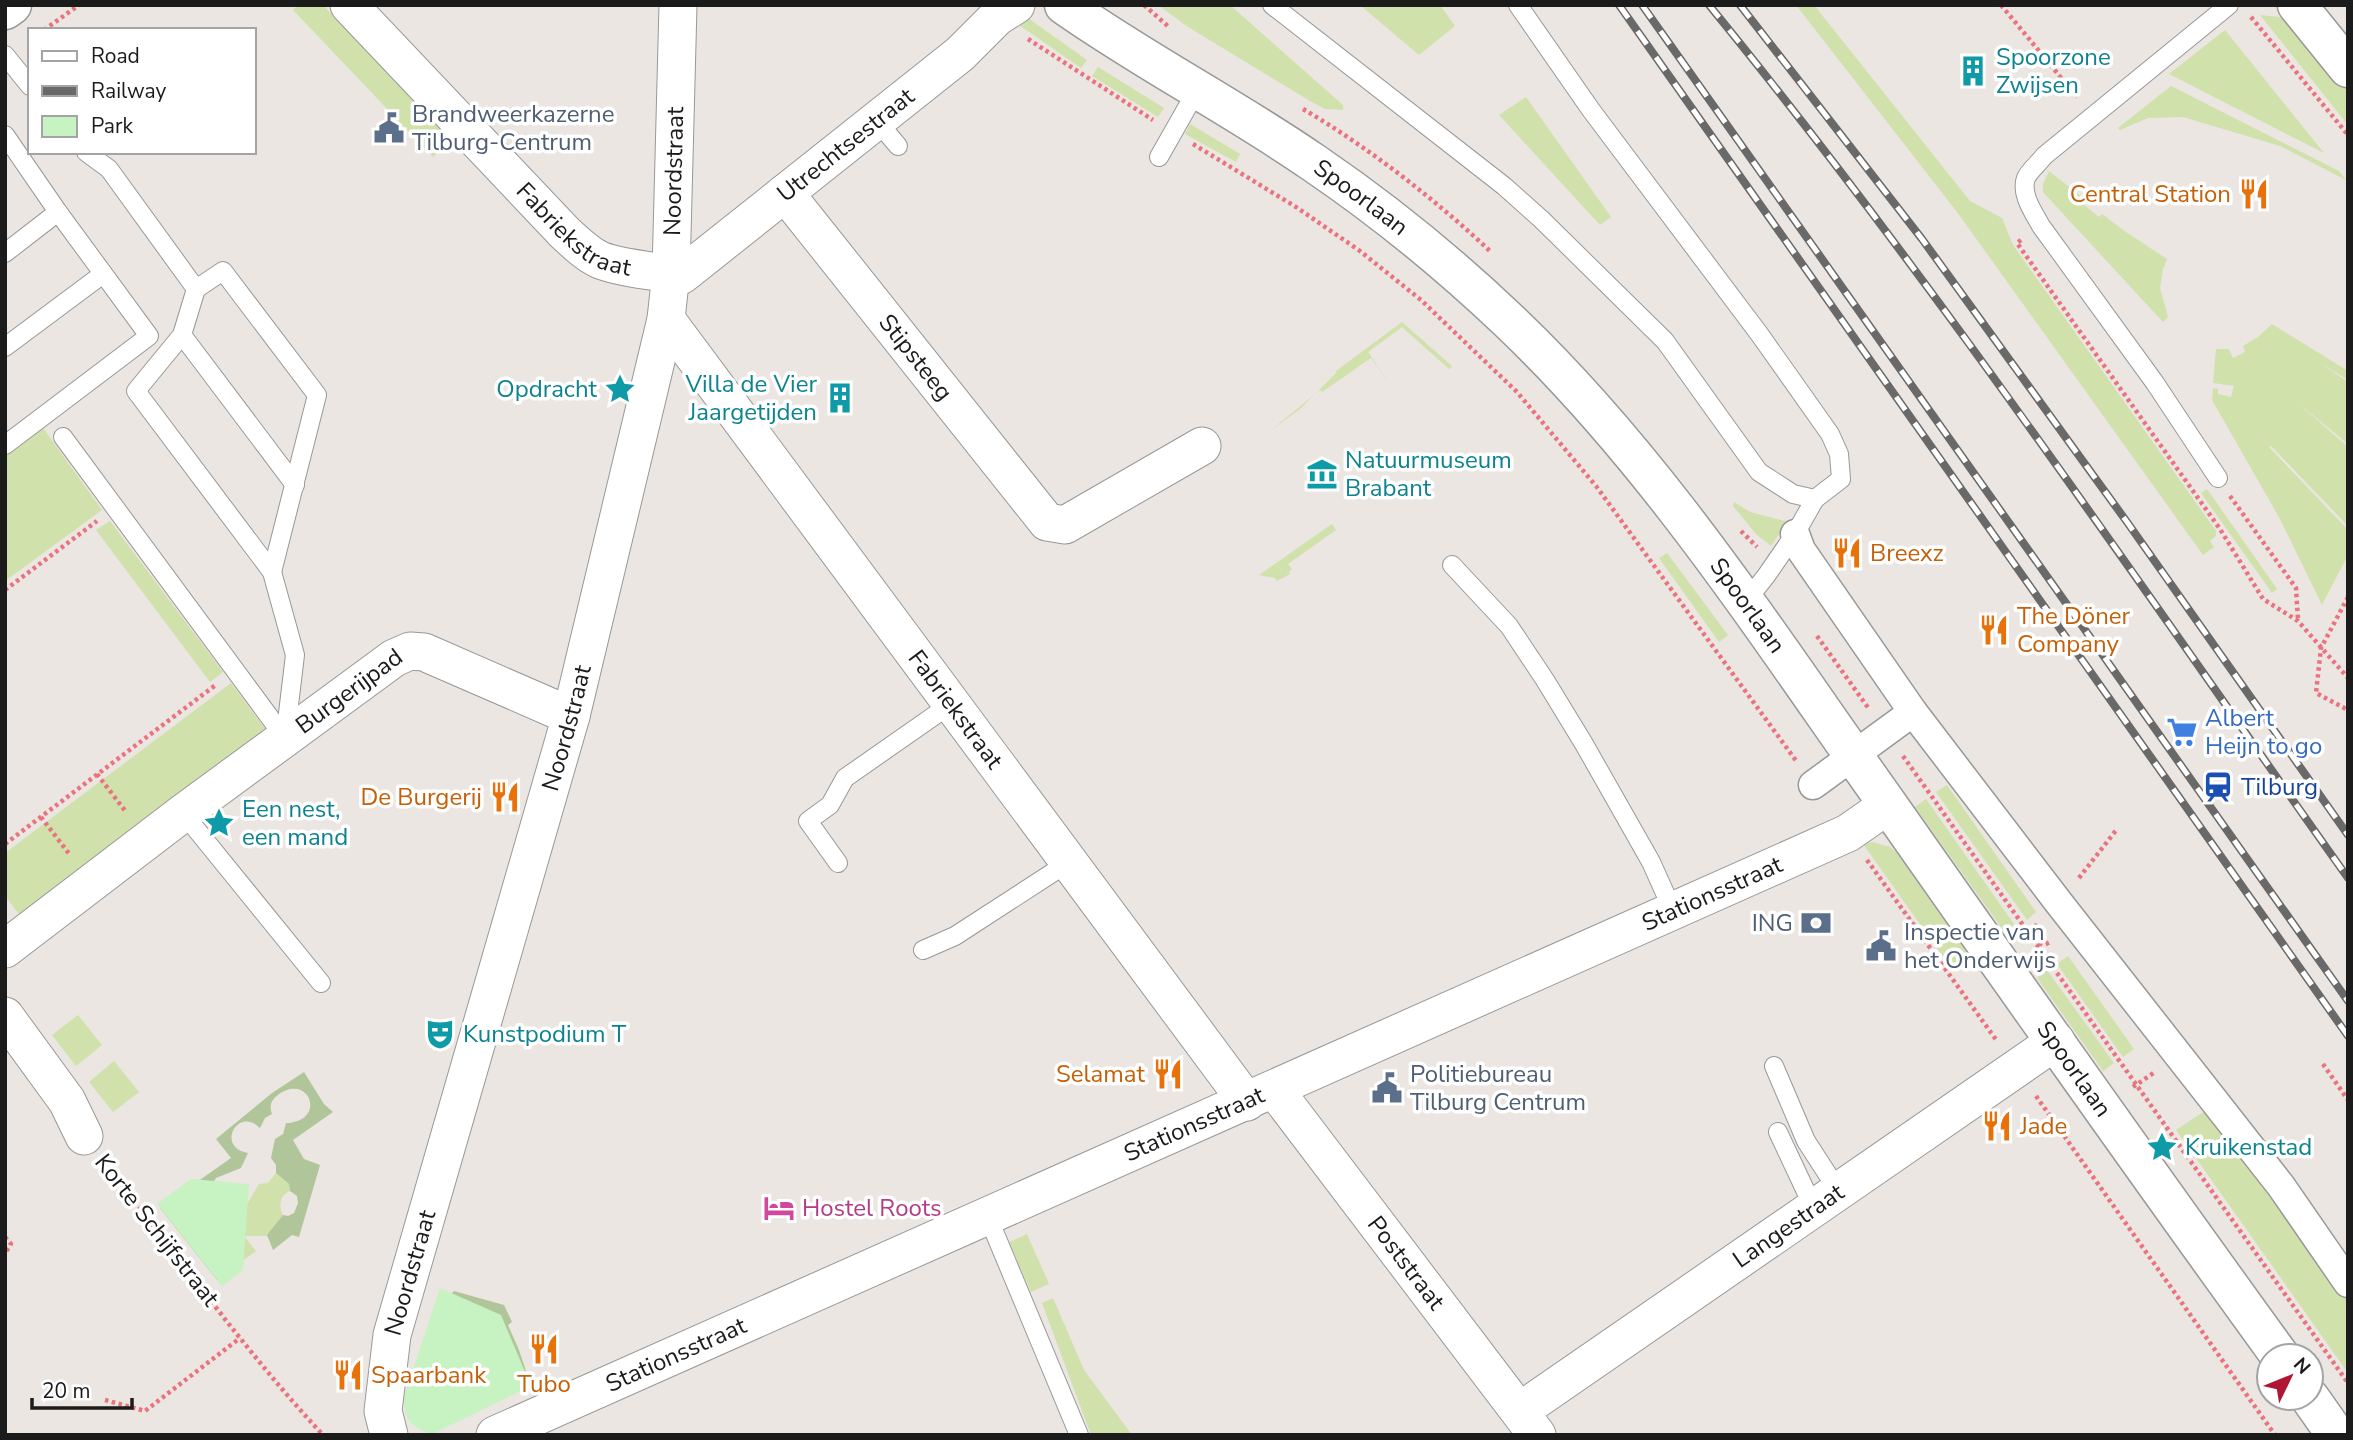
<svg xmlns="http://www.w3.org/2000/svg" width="2353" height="1440" font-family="'Nunito Sans',sans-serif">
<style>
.grass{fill:#d0e1ac}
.forest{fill:#b0c69a}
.park{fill:#c7f2c1}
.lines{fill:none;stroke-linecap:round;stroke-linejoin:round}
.service-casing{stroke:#989898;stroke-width:20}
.pedestrian-casing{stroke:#989898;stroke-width:31}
.minor-casing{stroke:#989898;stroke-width:39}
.tertiary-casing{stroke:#989898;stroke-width:41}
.path{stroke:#e9747f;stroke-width:4.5;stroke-dasharray:3.5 3.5;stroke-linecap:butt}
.service{stroke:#fff;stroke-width:18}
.pedestrian{stroke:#fff;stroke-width:28}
.minor{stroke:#fff;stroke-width:37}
.tertiary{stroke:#fff;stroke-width:38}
.rail-casing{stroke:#696969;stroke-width:8}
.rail{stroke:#fff;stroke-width:5;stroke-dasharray:16;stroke-linecap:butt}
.labels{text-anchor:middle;stroke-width:7;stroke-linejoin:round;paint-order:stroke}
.culture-label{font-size:24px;fill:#0d838f;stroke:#fff;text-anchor:start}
.service-label{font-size:24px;fill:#4e5e75;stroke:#fff;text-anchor:start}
.street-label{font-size:24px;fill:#1b1b1b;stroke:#fff}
.food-label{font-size:24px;fill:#c56008;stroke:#fff;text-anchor:start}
.shop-label{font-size:24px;fill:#366cbe;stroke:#fff;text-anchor:start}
.transit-label{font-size:24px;fill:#164399;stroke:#fff;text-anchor:start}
.hotel-label{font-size:24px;fill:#b23c85;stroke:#fff;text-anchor:start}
</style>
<rect width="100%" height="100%" fill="#ebe6e1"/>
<!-- grass -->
<g class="grass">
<path d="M 298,5 L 323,5 L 451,140 L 433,157 L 293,10 Z"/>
<path d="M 1158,5 L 1230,5 L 1343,105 L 1343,110 L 1325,109 L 1310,101 L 1188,27 Z"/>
<path d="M 1360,5 L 1440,5 L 1455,26 L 1419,55 Z"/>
<path d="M 1796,5 L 1814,5 L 1970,201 L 2002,218 L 2013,245 L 2216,531 L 2216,536 L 2210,541 L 2214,547 L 2203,555 L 1957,212 Z"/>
<path d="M 2260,15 L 2279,17 L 2288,20 L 2348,82 L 2348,125 Z"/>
<path d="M 1025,16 L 1087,60 L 1081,68 L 1019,25 Z"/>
<path d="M 2225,30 L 2324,153 L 2169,74 Z"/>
<path d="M 1098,67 L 1164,108 L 1158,117 L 1092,76 Z"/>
<path d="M 2171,86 L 2339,171 L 2346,180 L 2280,146 L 2183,117 L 2148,118 L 2120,130 L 2118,128 Z"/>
<path d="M 1526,97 L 1611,217 L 1600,225 L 1499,115 Z"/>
<path d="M 1190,124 L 1240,154 L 1236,162 L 1185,134 Z"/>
<path d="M 2049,171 L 2082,197 L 2079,201 L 2099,217 L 2102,214 L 2123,230 L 2167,259 L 2163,269 L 2160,288 L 2168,317 L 2163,322 L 2043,192 L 2043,184 Z"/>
<path d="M 1402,322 L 1452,366 L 1449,369 L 1402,327 L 1368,352 L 1389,383 L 1371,358 L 1322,392 L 1320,390 L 1270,431 L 1300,409 L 1336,373 L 1336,371 Z"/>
<path d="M 2272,324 L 2348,371 L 2348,380 L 2320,363 L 2348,382 L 2348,444 L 2298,403 L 2348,447 L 2348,526 L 2271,446 L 2269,447 L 2348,530 L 2348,555 L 2322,605 L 2280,519 L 2212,400 L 2213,388 L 2218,389 L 2218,394 L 2231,397 L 2234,386 L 2213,383 L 2216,349 L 2229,349 L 2233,358 L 2245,352 L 2243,346 L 2258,337 Z"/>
<path d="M 43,428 L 102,510 L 5,581 L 5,455 Z"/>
<path d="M 2207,489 L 2277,589 L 2272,593 L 2201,493 Z"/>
<path d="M 1734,502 L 1750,512 L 1785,521 L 1786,524 L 1771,546 L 1756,534 L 1733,506 Z"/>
<path d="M 110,521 L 223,672 L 210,682 L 96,530 Z"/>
<path d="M 1332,524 L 1336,530 L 1288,564 L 1292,569 L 1289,572 L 1290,574 L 1277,581 L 1275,578 L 1259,575 Z"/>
<path d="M 1667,553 L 1728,635 L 1719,642 L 1659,558 Z"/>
<path d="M 231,683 L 272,738 L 24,921 L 5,896 L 5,853 Z"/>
<path d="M 1947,785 L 2036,912 L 2027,920 L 1936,792 Z"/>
<path d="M 1926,799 L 2016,927 L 2006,934 L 1915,807 Z"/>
<path d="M 1873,842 L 1890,847 L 1897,853 L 1971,959 L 1954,972 L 1863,844 Z"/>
<path d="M 2068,956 L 2134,1049 L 2123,1057 L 2057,964 Z"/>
<path d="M 2047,970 L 2114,1063 L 2103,1071 L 2037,978 Z"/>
<path d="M 78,1015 L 102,1045 L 76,1066 L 52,1035 Z"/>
<path d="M 114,1061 L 139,1092 L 113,1112 L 89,1082 Z"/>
<path d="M 2214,1105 L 2348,1294 L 2348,1373 L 2176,1130 Z"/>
<path d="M 276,1173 L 289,1184 L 290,1191 C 280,1195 278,1206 283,1215 L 268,1236 L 244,1236 L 256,1251 L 241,1262 L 247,1204 L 259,1184 L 268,1183 Z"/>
<path d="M 1027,1234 L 1049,1284 L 1031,1292 L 1009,1242 Z"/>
<path d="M 1053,1298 L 1084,1370 L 1132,1435 L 1091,1435 L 1042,1303 Z"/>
</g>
<!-- forest -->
<g class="forest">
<path d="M 304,1072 L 324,1104 L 333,1112 L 293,1140 L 304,1159 L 320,1165 L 299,1237 L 292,1235 L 273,1250 L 267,1235 L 283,1215 L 288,1216 L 294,1213 L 298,1203 L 297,1196 L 290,1191 L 289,1184 L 276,1173 L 276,1165 L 271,1158 L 275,1139 L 283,1134 L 286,1123 C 328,1121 309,1072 278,1095 C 271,1100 269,1106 272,1114 L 265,1118 L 260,1128 C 238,1106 215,1147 248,1153 L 241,1168 L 216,1178 L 205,1194 L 222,1275 L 217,1280 L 160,1208 L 231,1158 L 216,1139 L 272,1093 Z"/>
<path d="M 454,1291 L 504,1305 L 512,1322 L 508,1325 L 519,1350 L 530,1383 L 512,1390 L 437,1307 Z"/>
</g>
<!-- park -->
<g class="park">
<path d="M 191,1179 L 249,1184 L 243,1270 L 222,1286 L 157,1204 Z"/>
<path d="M 440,1288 L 501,1315 L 531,1386 L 432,1434 C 410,1427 404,1420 404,1397 Z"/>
</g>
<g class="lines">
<!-- service casing -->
<g class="service-casing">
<g id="service">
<path d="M 1272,5 L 1504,186 L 1541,219 L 1665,341 L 1759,472 L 1793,494 L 1815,499"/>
<path d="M 1518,5 L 1591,110 L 1760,335 L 1830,434 L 1839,454 L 1841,479 L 1815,499 L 1795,534 L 1766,576 L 1746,601"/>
<path d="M 5,55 L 30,86"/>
<path d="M 877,121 L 898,146"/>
<path d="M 5,135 L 58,212 L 149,336 L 5,445"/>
<path d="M 86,152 L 109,169 L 196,289 L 223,271 L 317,395 L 272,572"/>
<path d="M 1159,157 L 1197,90"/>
<path d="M 5,253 L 58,212"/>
<path d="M 196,289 L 182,335 L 136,391 L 272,572 L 295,655 L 285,738"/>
<path d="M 182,335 L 295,485"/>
<path d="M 5,347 L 103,274"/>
<path d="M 63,437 L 285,738"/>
<path d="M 2218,478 L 2155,383 L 2041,226 C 2034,213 2020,194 2026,178 C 2029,171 2039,163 2044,156 L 2229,5"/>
<path d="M 1452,565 L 1509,626 L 1545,680 L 1584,744 L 1651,862 L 1673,911"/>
<path d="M 183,813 L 321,983"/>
<path d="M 838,863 L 808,821 L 830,805 L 845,778 L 951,704"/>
<path d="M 923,950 L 955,936 L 1069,862"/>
<path d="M 1774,1066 L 1806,1141 L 1839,1192"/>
<path d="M 1778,1132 L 1808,1196 L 1818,1207"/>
<path d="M 988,1217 L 1079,1435"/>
</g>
</g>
<!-- pedestrian casing -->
<g class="pedestrian-casing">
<g id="pedestrian">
<path d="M 1795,534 L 1801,550 L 1913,712 L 2059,903 L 2281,1186 L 2348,1283"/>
<path d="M 1813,785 L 1913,712"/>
</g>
</g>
<!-- minor casing -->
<g class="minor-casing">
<g id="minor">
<path id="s1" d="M 349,5 L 565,233 C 576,243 587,254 600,260 C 619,268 661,272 682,275 L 960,54 L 997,17 L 1016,5"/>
<path id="s2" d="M 785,193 L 1047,522 L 1065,525 L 1202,446"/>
<path id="s3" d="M 666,319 L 1247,1102"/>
<path id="s4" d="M 5,949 L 183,813 L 394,658 L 410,651 L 424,652 L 571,716"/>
<path d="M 5,1016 L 67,1101 L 84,1136"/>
<path id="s5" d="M 1275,1090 L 1537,1435"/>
<path id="s6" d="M 1520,1411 L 2056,1041"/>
<path id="s7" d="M 389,1435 L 383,1411 L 392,1335 L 571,716 L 666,319 L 671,273 L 678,5"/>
<path id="s8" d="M 495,1435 L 1848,833 L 1888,805"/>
</g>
</g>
<!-- tertiary casing -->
<g class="tertiary-casing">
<g id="tertiary">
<path id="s9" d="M 1064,5 C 1145,62 1233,107 1314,163 C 1383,210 1447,262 1508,320 C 1658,462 1770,639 1889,806 C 2018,990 2148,1174 2280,1356"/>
<path d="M 2297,5 L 2348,68"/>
<path d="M 5,10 L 12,5"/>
<path d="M 2310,1398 L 2336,1435"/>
</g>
</g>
<!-- path -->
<g class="path">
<path d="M 1144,5 L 1170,28"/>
<path d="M 2001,5 L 2077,97"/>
<path d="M 2251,17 L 2348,135"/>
<path d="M 44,30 L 79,5"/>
<path d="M 1028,39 L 1153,120"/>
<path d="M 1303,109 C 1368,147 1436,200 1491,252"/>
<path d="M 1193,144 L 1296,207 L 1360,251 L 1421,300 L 1517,392 L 1596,486 L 1797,762"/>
<path d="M 2021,240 L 2017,243 L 2220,529 L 2263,599 L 2298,621 L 2348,678"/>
<path d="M 2230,496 L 2296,588 L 2298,620"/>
<path d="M 1741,531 L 1757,547"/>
<path d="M 5,590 L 97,521"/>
<path d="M 2348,597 L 2321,648 L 2316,693 L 2348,710"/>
<path d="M 1817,636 L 1869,709"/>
<path d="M 1903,756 L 2348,1383"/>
<path d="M 97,774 L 126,812"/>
<path d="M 41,817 L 70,855"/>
<path d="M 5,844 L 217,684"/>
<path d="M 1867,860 L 1997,1041"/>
<path d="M 2079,878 L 2117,829"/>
<path d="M 2031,940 L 2033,929 L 2038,923"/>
<path d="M 2033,940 L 2044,945 L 2050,942"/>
<path d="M 2323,1064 L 2348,1100"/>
<path d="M 2133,1087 L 2155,1072"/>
<path d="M 2036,1096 L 2275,1435"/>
<path d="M 105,1162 C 176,1254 244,1350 323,1435"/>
<path d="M 5,1237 L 11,1244 L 5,1253"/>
<path d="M 105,1400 L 145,1411 L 240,1338"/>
</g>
<!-- service -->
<use href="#service" class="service"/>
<!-- pedestrian -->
<use href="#pedestrian" class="pedestrian"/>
<!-- minor -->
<use href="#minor" class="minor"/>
<!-- tertiary -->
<use href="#tertiary" class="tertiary"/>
<!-- rail casing -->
<g class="rail-casing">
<g id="rail">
<path d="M 1619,5 L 2348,1036"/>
<path d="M 1642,5 L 2348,1001"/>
<path d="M 1709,5 C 1937,284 2139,584 2348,878"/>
<path d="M 1740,5 L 1922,239 L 2127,522 L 2348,835"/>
</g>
</g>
<!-- rail -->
<use href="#rail" class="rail"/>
</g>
<!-- icons -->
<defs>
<g id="building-bare" transform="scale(2.415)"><path d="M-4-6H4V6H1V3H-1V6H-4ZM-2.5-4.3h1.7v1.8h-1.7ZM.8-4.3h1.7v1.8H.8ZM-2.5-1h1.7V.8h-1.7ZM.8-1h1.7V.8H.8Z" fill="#0f9aa8" stroke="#fff" stroke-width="2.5" paint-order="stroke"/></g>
<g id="civic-bare" transform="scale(2.415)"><path d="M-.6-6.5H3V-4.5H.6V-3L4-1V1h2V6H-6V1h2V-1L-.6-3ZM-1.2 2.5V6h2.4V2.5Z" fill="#5c6f8a" stroke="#fff" stroke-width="2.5" paint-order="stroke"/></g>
<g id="restaurant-bare" transform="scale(2.415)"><path d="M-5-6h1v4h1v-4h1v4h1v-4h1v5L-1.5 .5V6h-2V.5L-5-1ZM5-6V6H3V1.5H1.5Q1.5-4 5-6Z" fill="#e8710a" stroke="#fff" stroke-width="2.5" paint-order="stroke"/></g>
<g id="sight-bare" transform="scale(2.415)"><path d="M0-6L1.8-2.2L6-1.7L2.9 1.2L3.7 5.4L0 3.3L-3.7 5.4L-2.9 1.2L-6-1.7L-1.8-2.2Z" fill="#0f9aa8" stroke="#fff" stroke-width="2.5" paint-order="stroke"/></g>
<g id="museum-bare" transform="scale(2.415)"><path d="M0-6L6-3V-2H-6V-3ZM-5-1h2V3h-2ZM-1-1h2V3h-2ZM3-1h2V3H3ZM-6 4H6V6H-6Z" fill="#0f9aa8" stroke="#fff" stroke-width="2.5" paint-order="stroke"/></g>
<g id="supermarket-bare" transform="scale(2.415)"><path d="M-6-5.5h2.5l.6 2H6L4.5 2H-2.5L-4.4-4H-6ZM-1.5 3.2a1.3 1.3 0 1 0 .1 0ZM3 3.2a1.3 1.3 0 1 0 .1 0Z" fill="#3f7fe0" stroke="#fff" stroke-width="2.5" paint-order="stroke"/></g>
<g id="station-bare" transform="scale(2.415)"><path d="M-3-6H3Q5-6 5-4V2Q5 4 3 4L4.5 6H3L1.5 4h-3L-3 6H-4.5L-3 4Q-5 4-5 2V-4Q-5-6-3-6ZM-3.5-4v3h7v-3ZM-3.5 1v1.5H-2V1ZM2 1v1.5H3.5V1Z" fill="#1a4fb4" stroke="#fff" stroke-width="2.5" paint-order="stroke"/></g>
<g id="bank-bare" transform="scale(2.415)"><path d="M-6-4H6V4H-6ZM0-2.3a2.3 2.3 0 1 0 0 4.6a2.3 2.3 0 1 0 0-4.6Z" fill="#5c6f8a" stroke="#fff" stroke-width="2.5" paint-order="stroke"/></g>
<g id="theatre-bare" transform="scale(2.415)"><path d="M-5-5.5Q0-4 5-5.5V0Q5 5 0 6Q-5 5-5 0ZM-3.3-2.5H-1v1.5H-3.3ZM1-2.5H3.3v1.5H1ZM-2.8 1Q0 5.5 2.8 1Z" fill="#0f9aa8" stroke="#fff" stroke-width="2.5" paint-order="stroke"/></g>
<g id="hotel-bare" transform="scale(2.415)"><path d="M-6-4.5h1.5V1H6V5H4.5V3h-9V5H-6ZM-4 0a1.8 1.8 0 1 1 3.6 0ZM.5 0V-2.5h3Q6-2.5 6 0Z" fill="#d1479c" stroke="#fff" stroke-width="2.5" paint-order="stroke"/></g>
</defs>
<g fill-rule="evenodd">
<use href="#building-bare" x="1973" y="71"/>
<use href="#civic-bare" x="389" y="128"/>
<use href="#restaurant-bare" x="2254" y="194"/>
<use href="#sight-bare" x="620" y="389"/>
<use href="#building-bare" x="840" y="398"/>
<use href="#museum-bare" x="1322" y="474"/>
<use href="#restaurant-bare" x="1847" y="553"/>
<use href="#restaurant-bare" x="1994" y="630"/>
<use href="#supermarket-bare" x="2182" y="732"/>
<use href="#station-bare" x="2218" y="787"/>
<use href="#restaurant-bare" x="505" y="797"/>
<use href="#sight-bare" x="219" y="823"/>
<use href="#bank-bare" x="1816" y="923"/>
<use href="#civic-bare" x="1881" y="946"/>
<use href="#theatre-bare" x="440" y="1034"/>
<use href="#restaurant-bare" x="1168" y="1074"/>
<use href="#civic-bare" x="1387" y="1088"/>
<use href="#restaurant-bare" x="1997" y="1126"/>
<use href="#sight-bare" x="2162" y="1147"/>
<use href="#hotel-bare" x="779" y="1208"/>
<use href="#restaurant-bare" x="544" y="1349"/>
<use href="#restaurant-bare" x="348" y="1375"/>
</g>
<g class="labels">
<!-- culture labels -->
<g class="culture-label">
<text x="1996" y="65">Spoorzone<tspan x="1996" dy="28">Zwijsen</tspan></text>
<text x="817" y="392" text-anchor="end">Villa de Vier<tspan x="817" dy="28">Jaargetijden</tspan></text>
<text x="597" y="397" text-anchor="end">Opdracht</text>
<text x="1345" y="468">Natuurmuseum<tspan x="1345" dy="28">Brabant</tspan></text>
<text x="242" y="817">Een nest,<tspan x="242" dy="28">een mand</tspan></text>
<text x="463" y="1042">Kunstpodium T</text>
<text x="2185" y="1155">Kruikenstad</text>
</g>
<!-- service labels -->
<g class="service-label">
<text x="412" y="122">Brandweerkazerne<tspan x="412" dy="28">Tilburg-Centrum</tspan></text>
<text x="1793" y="931" text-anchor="end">ING</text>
<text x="1904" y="940">Inspectie van<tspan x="1904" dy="28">het Onderwijs</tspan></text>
<text x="1410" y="1082">Politiebureau<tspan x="1410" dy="28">Tilburg Centrum</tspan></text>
</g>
<!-- street labels -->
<g class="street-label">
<text dy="8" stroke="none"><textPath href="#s1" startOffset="651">Utrechtsestraat</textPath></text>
<text dy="8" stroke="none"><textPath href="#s7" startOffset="1302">Noordstraat</textPath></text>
<text dy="8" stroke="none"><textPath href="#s9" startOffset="354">Spoorlaan</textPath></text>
<text dy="8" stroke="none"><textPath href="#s1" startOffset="320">Fabriekstraat</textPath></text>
<text dy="8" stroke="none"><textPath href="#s2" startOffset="210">Stipsteeg</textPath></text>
<text dy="8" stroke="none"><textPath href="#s9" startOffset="919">Spoorlaan</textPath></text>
<text dy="8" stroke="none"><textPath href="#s4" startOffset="430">Burgerijpad</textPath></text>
<text dy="8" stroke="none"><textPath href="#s3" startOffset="486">Fabriekstraat</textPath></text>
<text dy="8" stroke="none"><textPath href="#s7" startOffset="733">Noordstraat</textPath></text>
<text dy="8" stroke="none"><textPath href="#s8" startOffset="1332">Stationsstraat</textPath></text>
<text dy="8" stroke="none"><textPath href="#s9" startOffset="1486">Spoorlaan</textPath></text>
<text dy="8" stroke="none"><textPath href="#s8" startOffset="765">Stationsstraat</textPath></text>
<text dy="8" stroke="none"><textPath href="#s6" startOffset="326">Langestraat</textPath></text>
<text transform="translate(157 1230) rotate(52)" y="8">Korte Schijfstraat</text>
<text dy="8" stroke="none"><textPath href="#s5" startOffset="217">Poststraat</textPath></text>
<text dy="8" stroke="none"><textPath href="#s7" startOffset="166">Noordstraat</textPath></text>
<text dy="8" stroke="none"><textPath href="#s8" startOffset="198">Stationsstraat</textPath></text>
</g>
<!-- food labels -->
<g class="food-label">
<text x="2231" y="202" text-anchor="end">Central Station</text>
<text x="1870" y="561">Breexz</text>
<text x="2017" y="624">The Döner<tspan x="2017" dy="28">Company</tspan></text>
<text x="482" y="805" text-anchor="end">De Burgerij</text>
<text x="1145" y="1082" text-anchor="end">Selamat</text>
<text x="2020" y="1134">Jade</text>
<text x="371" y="1383">Spaarbank</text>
<text x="544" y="1392" text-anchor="middle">Tubo</text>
</g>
<!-- shop labels -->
<g class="shop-label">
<text x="2205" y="726">Albert<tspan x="2205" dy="28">Heijn to go</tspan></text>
</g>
<!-- transit labels -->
<g class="transit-label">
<text x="2241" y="795">Tilburg</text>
</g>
<!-- hotel labels -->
<g class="hotel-label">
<text x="802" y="1216">Hostel Roots</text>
</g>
</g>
<!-- border -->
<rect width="2353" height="1440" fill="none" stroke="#1b1b1b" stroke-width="14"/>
<!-- legend -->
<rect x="28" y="28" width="228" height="126" fill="#ffffff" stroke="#a4a4a4" stroke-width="2"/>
<rect x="42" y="51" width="35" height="10" fill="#ffffff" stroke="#a4a4a4" stroke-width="2"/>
<text x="91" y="63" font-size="21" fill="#1b1b1b">Road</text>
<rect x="42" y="86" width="35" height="10" fill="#696969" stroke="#a4a4a4" stroke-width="2"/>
<text x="91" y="98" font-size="21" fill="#1b1b1b">Railway</text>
<rect x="42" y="116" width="35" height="21" fill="#c7f2c1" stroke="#a4a4a4" stroke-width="2"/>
<text x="91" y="133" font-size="21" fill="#1b1b1b">Park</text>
<!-- north arrow -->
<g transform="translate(2290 1377) rotate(47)"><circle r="33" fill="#ffffff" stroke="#a4a4a4" stroke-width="2"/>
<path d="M0-5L12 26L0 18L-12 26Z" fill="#b01634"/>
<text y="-10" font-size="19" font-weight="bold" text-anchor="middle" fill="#1b1b1b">N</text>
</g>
<!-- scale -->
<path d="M32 1398v10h100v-10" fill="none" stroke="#1b1b1b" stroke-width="3.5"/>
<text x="42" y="1398" font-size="21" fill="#1b1b1b" stroke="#ffffff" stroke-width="5" paint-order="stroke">20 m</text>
</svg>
